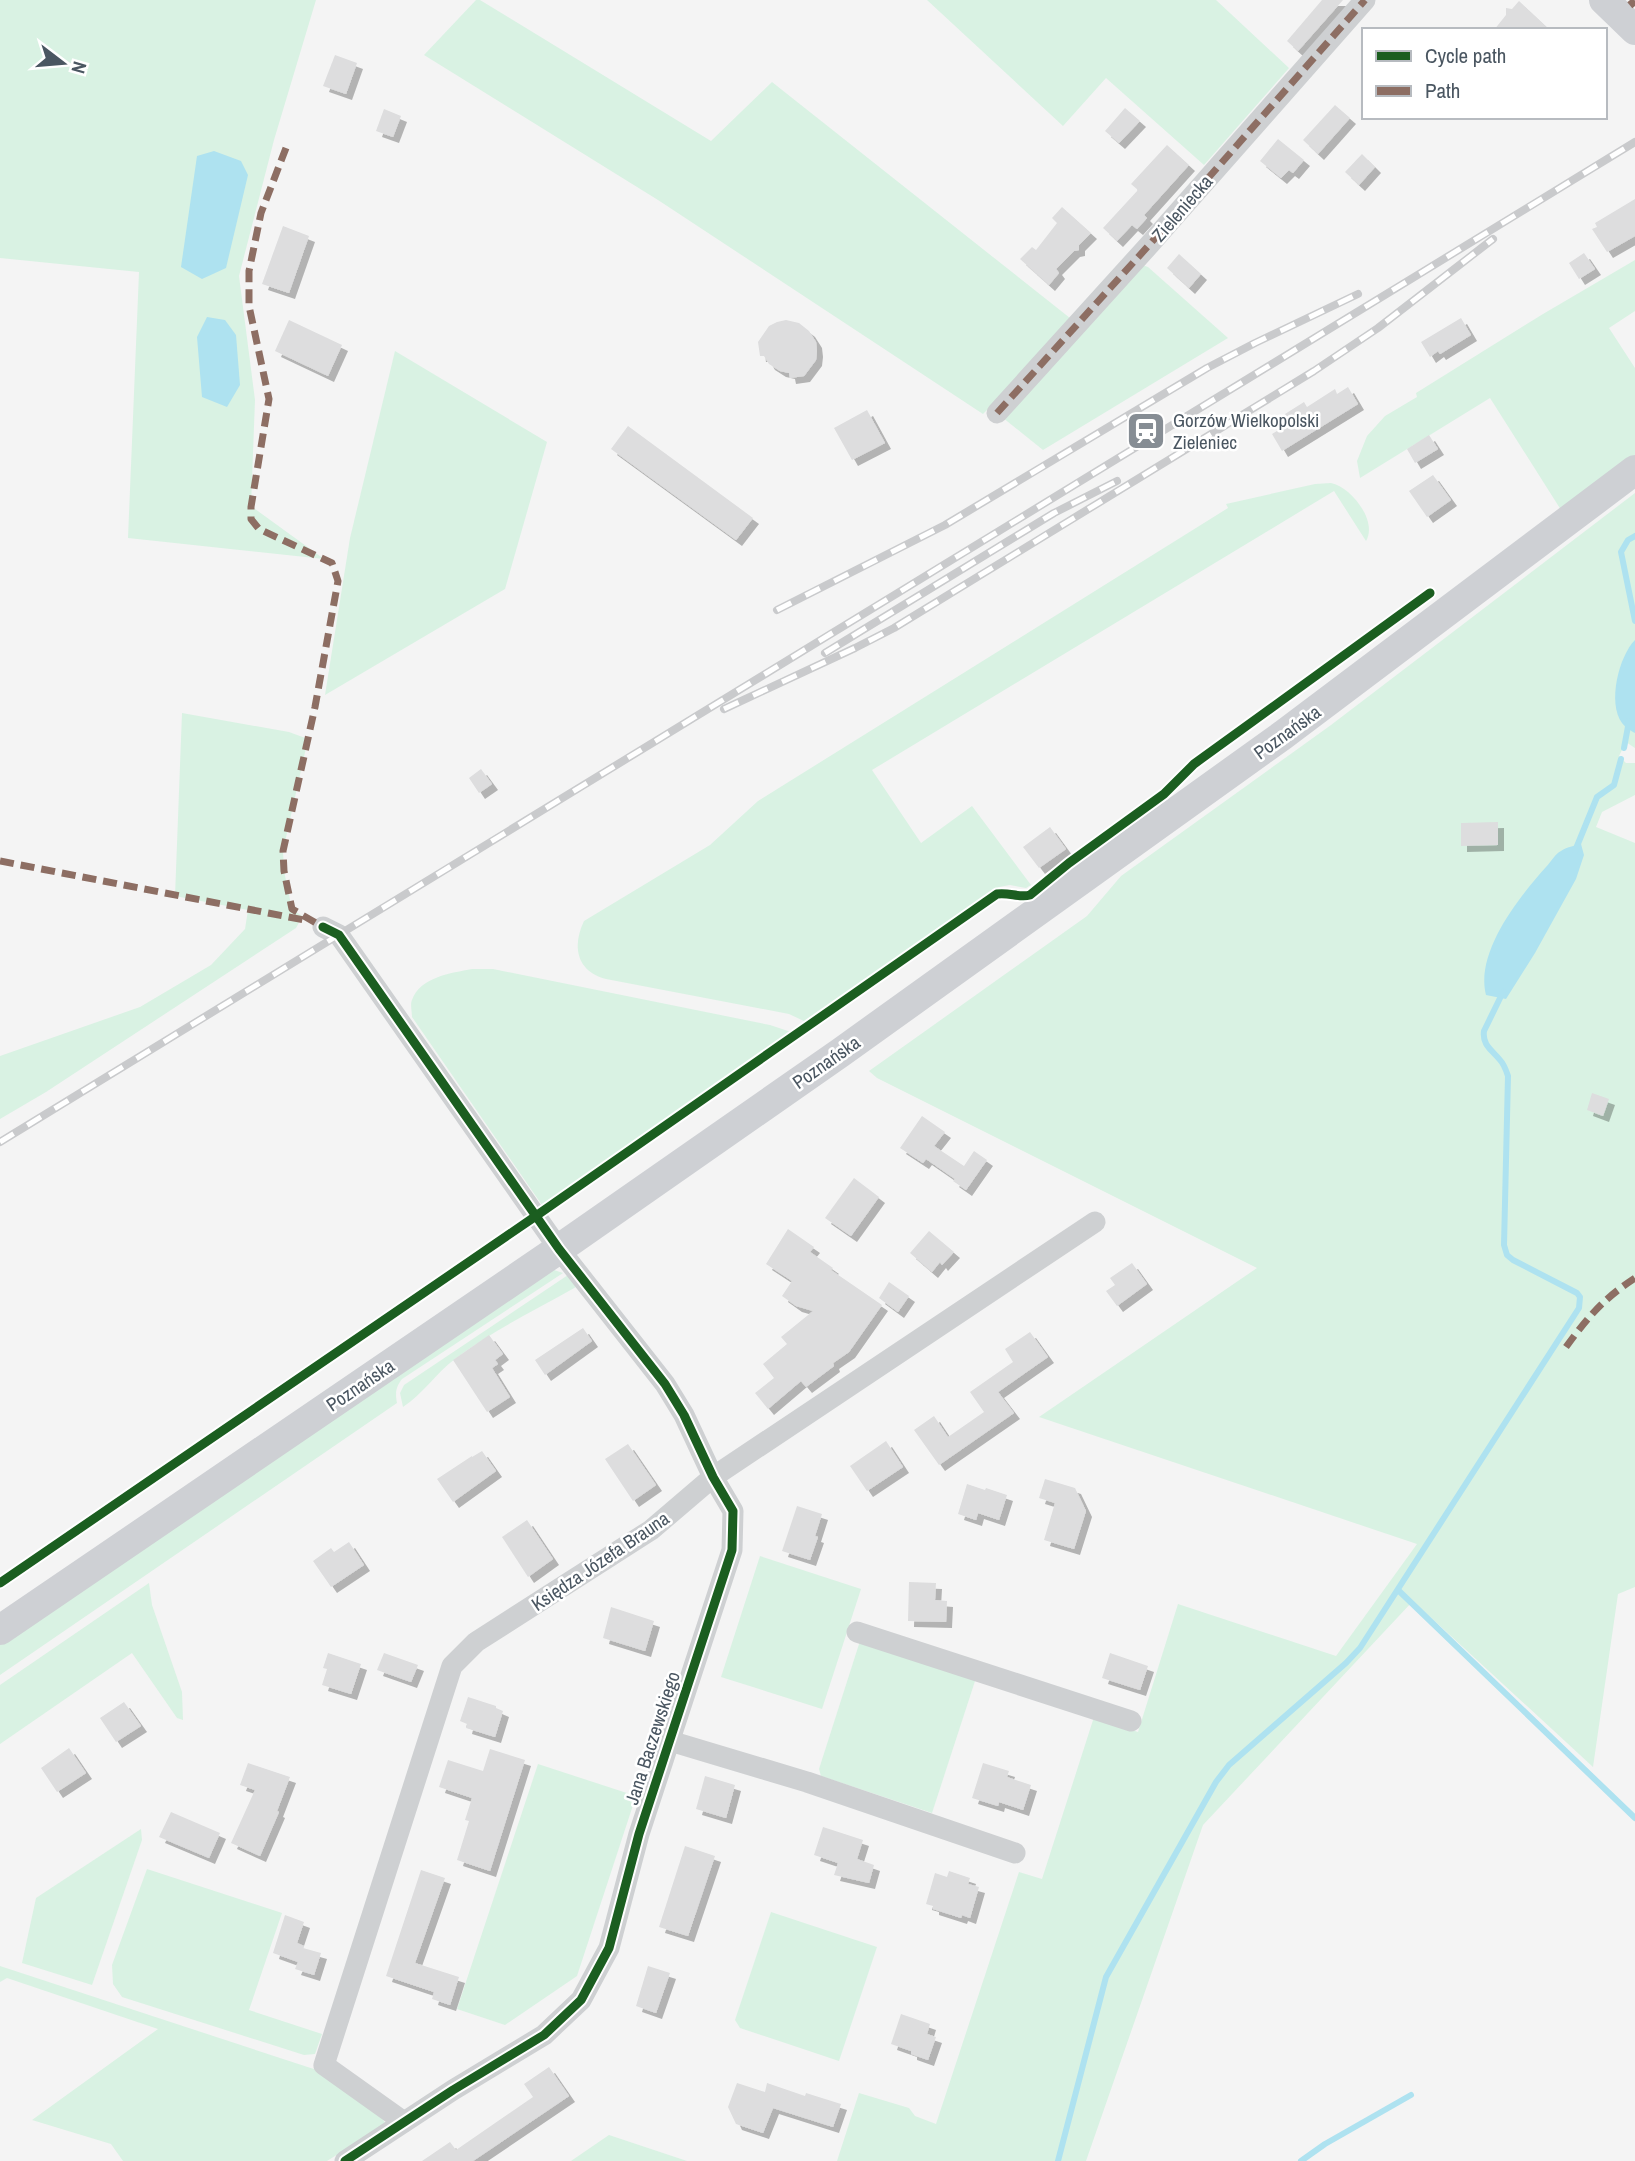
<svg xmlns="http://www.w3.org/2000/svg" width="1635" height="2161" font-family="'Archivo Narrow',sans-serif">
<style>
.green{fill:#d9f2e3}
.water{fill:#aee2f0}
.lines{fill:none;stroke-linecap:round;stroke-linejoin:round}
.stream{stroke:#aee2f0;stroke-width:6}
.building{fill:#ddddde;filter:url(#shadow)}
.street{stroke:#ced0d2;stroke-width:21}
.secondary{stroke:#ced0d4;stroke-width:30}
.rail-casing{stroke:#c9cacc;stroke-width:8}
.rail{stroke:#fff;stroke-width:5;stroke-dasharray:16;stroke-linecap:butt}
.quiet{stroke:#8d6e63;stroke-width:7;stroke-dasharray:14 7;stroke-linecap:butt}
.cycleway-casing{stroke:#fff;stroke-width:13}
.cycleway{stroke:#1b5e20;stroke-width:9}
.labels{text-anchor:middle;stroke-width:5;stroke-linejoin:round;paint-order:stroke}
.street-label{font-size:19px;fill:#4a5661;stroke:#fff}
.poi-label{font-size:19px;fill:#4a5661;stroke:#fff;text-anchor:start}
</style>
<defs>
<filter id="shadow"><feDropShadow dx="6" dy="6" stdDeviation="0" flood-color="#0004"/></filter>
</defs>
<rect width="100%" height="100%" fill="#f4f4f4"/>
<!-- green -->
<g class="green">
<path d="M 0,0 L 316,0 L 274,140 L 239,276 L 255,400 L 251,506 L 324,559 L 128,538 L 139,272 L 0,258 Z"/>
<path d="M 476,0 L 480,0 L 711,141 L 772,82 L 1075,322 L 983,414 L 658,200 L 424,55 Z"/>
<path d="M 927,0 L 1216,0 L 1289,68 L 1204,165 L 1106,78 L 1063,126 Z"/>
<path d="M 1635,260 L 1635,311 L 1609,328 L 1635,368 L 1635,470 L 1568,521 L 1490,398 L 1360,478 L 1357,461 L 1367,436 L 1385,416 L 1417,397 L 1416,393 L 1543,314 Z"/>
<path d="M 1134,262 L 1148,267 L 1228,338 L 1043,450 L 997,413 Z"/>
<path d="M 395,351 L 547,442 L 505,589 L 325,695 L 350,538 Z"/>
<path d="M 1331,483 C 1351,487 1378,521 1366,541 L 1334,491 L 872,770 L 921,843 L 972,806 L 1031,885 L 1026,888 L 1010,885 L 999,887 L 806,1022 L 789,1014 L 606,979 C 576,971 572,946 584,921 L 710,845 L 758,801 L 1228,508 L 1226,504 L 1315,484 Z"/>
<path d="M 1635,493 L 1635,748 L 1626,742 L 1619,756 L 1626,763 L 1635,763 L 1635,795 L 1602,812 L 1596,827 L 1635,843 L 1635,1587 L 1618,1594 L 1593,1767 L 1413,1601 L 1203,1825 L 1086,2161 L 837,2161 L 859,2093 L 909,2108 L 915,2116 L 936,2124 L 1019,1872 L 1042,1879 L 1094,1717 L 1138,1732 L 1178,1604 L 1336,1656 L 1417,1544 L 1039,1417 L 1257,1268 L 877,1078 L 869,1071 L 1087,916 L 1121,876 L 1331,725 Z"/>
<path d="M 182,713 L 289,732 L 308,739 L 283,851 L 284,871 L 292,909 L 309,921 L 301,919 L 296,928 L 46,1092 L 0,1119 L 0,1056 L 140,1007 L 211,965 L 245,929 L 248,910 L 175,896 Z"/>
<path d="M 472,969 L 493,969 L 770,1025 L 791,1032 L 542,1205 L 412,1017 C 412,1012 410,1004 412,1000 C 420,977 451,973 472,969 Z"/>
<path d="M 554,1270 L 563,1273 L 402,1379 C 396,1387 395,1392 397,1403 L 0,1675 L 0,1645 L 543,1273 Z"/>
<path d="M 568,1275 L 576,1287 C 535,1310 492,1331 455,1359 C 436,1373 423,1394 403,1407 L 400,1393 L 404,1385 Z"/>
<path d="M 760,1556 L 861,1589 L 822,1709 L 721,1677 Z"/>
<path d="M 149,1583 L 152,1605 L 182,1692 L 183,1720 L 177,1718 L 132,1653 L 0,1744 L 0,1685 Z"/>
<path d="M 860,1641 L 976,1678 L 932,1813 L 821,1776 L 819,1769 Z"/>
<path d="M 538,1764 L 636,1796 L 577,1976 L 505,2025 L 457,2009 Z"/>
<path d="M 141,1829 L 142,1840 L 92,1985 L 22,1963 L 36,1898 Z"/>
<path d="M 147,1869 L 282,1913 L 249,2010 L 322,2034 L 315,2054 L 304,2055 L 122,1997 L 113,1984 L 112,1965 Z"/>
<path d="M 771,1912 L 877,1947 L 839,2061 L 740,2028 L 735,2020 Z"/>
<path d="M 0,1966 L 329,2074 L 376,2110 L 386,2124 L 327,2161 L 123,2161 L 111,2144 L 32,2120 L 158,2029 L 7,1978 L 0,1982 Z"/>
<path d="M 609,2135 L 687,2161 L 571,2161 Z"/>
</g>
<!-- water -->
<g class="water">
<path d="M 214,151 L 241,161 L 248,175 L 226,268 L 202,279 L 181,267 L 197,156 Z"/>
<path d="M 207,317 L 225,320 L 236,335 L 240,385 L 227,407 L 202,397 L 197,337 Z"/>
<path d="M 1635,640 L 1635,733 C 1631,731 1625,727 1622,723 C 1607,703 1619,656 1635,640 Z"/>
<path d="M 1581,844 L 1584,855 L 1576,879 L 1535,953 L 1506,999 L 1486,995 C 1475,952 1519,897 1546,867 C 1551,862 1555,854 1561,851 C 1566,847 1575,846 1581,844 Z"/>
</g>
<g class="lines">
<!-- stream -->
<g class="stream">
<path d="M 1635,536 L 1628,540 L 1621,552 L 1635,621"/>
<path d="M 1624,748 L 1629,721"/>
<path d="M 1575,851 L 1597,797 L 1614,785 L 1621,759"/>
<path d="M 1398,1590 L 1635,1818"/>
<path d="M 1058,2161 L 1106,1977 L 1216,1782 L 1229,1765 L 1346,1663 L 1360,1648 L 1579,1308 L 1580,1297 L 1577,1293 L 1513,1260 L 1507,1255 L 1504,1245 L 1508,1076 C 1506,1070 1504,1064 1500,1060 C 1492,1050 1482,1045 1484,1031 L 1503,992"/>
<path d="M 1301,2161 L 1325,2144 L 1411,2095"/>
</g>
</g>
<!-- building -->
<g class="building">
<path d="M 1322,0 L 1343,0 L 1298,51 L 1287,41 Z"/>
<path d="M 1519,1 L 1550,30 L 1494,30 L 1506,15 L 1506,8 L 1512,9 Z"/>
<path d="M 335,55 L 357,63 L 346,94 L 323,86 Z"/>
<path d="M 1335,105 L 1350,118 L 1318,154 L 1303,140 Z"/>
<path d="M 1125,108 L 1140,121 L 1119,143 L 1105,131 Z"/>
<path d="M 384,109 L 401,116 L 393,137 L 376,131 Z"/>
<path d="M 1278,139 L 1304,160 L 1293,173 L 1289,170 L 1281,178 L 1260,161 Z"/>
<path d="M 1167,145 L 1189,165 L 1144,215 L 1147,218 L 1137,229 L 1132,225 L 1117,241 L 1103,228 L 1138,190 L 1131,184 Z"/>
<path d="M 1362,154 L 1375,167 L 1359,185 L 1345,172 Z"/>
<path d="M 1635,199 L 1635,236 L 1607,252 L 1592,229 L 1597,227 L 1595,223 Z"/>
<path d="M 1062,207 L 1091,233 L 1079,245 L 1079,250 L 1074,251 L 1056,269 L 1059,273 L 1049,285 L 1020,259 L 1032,247 L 1036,250 L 1057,223 L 1052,218 Z"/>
<path d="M 283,226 L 309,236 L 289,293 L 262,284 Z"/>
<path d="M 1584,253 L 1595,269 L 1579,279 L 1569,263 Z"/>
<path d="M 1179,254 L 1201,274 L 1189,288 L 1167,268 Z"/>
<path d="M 1461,318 L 1471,335 L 1440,354 L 1438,351 L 1430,357 L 1421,342 Z"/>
<path d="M 289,320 L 342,345 L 328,376 L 275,351 Z"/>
<path d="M 786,320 L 799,323 L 809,331 L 816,342 L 817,351 L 816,360 L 804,376 L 790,378 L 789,373 L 780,371 L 769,364 L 764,356 L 760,356 L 758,342 L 769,326 L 777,322 Z"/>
<path d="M 1348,387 L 1358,404 L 1282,451 L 1272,434 L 1290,423 L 1285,414 L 1304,402 L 1307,407 L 1335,389 L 1337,394 Z"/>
<path d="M 867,410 L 885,443 L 852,460 L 834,428 Z"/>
<path d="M 628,426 L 753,518 L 736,540 L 611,449 Z"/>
<path d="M 1429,435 L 1438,449 L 1415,463 L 1407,449 Z"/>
<path d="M 1433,475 L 1451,500 L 1427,517 L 1409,491 Z"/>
<path d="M 481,769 L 492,784 L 479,793 L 469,778 Z"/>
<path d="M 1498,822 L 1498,845 L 1461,846 L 1461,823 Z"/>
<path d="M 1050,827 L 1066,849 L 1039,868 L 1023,847 Z"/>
<path d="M 1592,1093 L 1609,1099 L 1603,1116 L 1587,1110 Z"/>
<path d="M 922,1116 L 945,1132 L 934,1146 L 964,1166 L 974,1151 L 987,1160 L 966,1190 L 953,1181 L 955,1179 L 926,1159 L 923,1163 L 900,1148 Z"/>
<path d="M 854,1178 L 879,1197 L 851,1236 L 825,1218 Z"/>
<path d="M 788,1229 L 814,1247 L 810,1252 L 833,1268 L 831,1270 L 882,1305 L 849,1352 L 833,1363 L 834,1366 L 806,1387 L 801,1381 L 768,1409 L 755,1393 L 774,1378 L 763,1364 L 787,1344 L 781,1337 L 813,1311 L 796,1306 L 782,1296 L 792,1281 L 766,1264 Z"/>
<path d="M 929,1231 L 954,1252 L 942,1265 L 940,1262 L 932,1272 L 910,1253 Z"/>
<path d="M 1132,1263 L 1147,1284 L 1117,1306 L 1106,1291 L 1115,1285 L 1110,1278 Z"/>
<path d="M 889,1282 L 909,1296 L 898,1312 L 879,1298 Z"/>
<path d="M 583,1328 L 592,1341 L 545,1375 L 535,1360 Z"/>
<path d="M 1030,1332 L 1048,1357 L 998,1392 L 1014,1413 L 939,1465 L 914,1430 L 934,1416 L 948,1437 L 984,1412 L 970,1392 L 1013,1362 L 1005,1349 Z"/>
<path d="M 489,1335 L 503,1354 L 495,1360 L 498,1364 L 492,1368 L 510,1397 L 487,1412 L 453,1360 Z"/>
<path d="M 886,1441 L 903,1467 L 867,1491 L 850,1466 Z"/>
<path d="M 628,1444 L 656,1485 L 633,1501 L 605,1459 Z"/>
<path d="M 482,1451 L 496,1471 L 453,1502 L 437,1479 L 472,1456 L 472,1457 Z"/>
<path d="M 1045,1479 L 1075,1488 L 1086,1511 L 1074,1549 L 1044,1540 L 1055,1503 L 1039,1498 Z"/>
<path d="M 967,1484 L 985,1490 L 986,1488 L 1007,1495 L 999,1520 L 978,1513 L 976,1520 L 958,1514 Z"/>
<path d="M 797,1506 L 822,1514 L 815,1536 L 818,1537 L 810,1560 L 782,1551 Z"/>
<path d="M 527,1520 L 553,1559 L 528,1577 L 502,1537 Z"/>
<path d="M 349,1542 L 364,1565 L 331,1587 L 313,1561 L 331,1548 L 334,1552 Z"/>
<path d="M 909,1582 L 936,1583 L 935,1600 L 947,1601 L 946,1622 L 908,1621 Z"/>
<path d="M 611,1607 L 654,1621 L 645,1651 L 603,1638 Z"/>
<path d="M 328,1653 L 361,1664 L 351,1694 L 322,1685 L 327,1669 L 323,1668 Z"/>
<path d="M 384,1653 L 418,1665 L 411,1682 L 377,1670 Z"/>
<path d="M 1110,1653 L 1148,1666 L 1140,1690 L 1102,1678 Z"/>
<path d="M 468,1697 L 496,1706 L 496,1708 L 503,1711 L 495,1737 L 466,1728 L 467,1724 L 460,1721 Z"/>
<path d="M 124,1702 L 141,1726 L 116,1742 L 100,1718 Z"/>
<path d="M 69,1748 L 86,1773 L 57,1792 L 41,1768 Z"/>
<path d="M 490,1749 L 525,1760 L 490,1871 L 457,1860 L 469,1821 L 465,1820 L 472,1798 L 439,1787 L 448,1760 L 483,1771 Z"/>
<path d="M 248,1763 L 290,1777 L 277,1811 L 279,1812 L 260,1856 L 231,1843 L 255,1790 L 240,1785 Z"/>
<path d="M 983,1763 L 1009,1771 L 1007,1777 L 1031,1785 L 1023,1810 L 999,1802 L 998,1806 L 972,1798 Z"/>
<path d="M 705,1776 L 735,1785 L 726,1818 L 696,1809 Z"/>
<path d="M 171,1812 L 220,1833 L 209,1858 L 159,1837 Z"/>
<path d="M 823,1827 L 863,1840 L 857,1859 L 874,1865 L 869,1883 L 834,1875 L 838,1863 L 814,1855 Z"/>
<path d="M 685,1846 L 715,1856 L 688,1936 L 659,1927 Z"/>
<path d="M 421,1870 L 445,1878 L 415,1963 L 459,1977 L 450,2005 L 432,1999 L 434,1992 L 386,1976 Z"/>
<path d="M 949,1871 L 970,1878 L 968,1884 L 979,1887 L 970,1918 L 962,1915 L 961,1918 L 933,1909 L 933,1906 L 926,1904 L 935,1873 L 947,1877 Z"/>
<path d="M 285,1915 L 304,1922 L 297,1943 L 304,1946 L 303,1948 L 321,1953 L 314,1975 L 295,1969 L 298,1962 L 273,1953 Z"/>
<path d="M 648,1966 L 670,1973 L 656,2013 L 636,2006 Z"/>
<path d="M 901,2014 L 930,2024 L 927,2034 L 936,2037 L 928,2060 L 911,2054 L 911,2051 L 891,2044 Z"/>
<path d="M 549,2067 L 569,2096 L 473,2161 L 422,2161 L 450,2142 L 456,2150 L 533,2097 L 524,2084 Z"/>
<path d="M 737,2083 L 765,2092 L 767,2083 L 805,2096 L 806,2093 L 841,2104 L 833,2127 L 773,2108 L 763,2133 L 736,2124 L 728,2107 Z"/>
</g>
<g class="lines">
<!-- street -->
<g class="street">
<path d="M 997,413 L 1150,244 L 1365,0"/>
<path d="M 323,927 L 339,935 L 559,1249 L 665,1384 L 684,1415 L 713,1477 L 733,1511 L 732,1550 L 639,1834 L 609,1948 L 581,2000 L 544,2035 L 453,2090 L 345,2161"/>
<path d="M 857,1632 L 1131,1721"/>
<path d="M 670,1741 L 807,1782 L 1015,1853"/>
<path d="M 404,2122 L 324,2065 L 452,1666 L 476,1642 L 651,1530 L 713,1477 L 1095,1222"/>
</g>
<!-- secondary -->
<g class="secondary">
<path d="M 1604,0 L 1635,30"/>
<path d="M 0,1630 L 559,1249 L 840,1053 L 1283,735 L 1635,470"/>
</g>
<!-- rail casing -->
<g class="rail-casing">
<g id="rail">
<path d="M 777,610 L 945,525 L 1207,368 L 1255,343 L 1358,294"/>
<path d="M 825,653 L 1054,513 L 1117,481"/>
<path d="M 724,709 L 855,648 L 894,628 L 1314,371 L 1378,328 L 1493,239"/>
<path d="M 0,1142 L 1635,142"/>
</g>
</g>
<!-- rail -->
<use href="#rail" class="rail"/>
<!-- quiet -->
<g class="quiet">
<path d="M 1630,0 L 1635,6"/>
<path d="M 286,148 L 261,213 L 249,271 L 249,306 L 269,399 L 251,507 L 251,519 L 259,529 L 332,563 L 338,581 L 315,707 L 283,851 L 284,871 L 292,909 L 323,927"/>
<path d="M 997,413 L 1150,244 L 1365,0"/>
<path d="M 0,861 L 304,920"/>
<path d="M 1566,1347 C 1588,1317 1603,1299 1635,1278"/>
</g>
<!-- cycleway casing -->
<g class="cycleway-casing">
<g id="cycleway">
<path d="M 323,927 L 339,935 L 559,1249 L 665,1384 L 684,1415 L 713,1477 L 733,1511 L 732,1550 L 639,1834 L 609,1948 L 581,2000 L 544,2035 L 453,2090 L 345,2161"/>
<path d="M 0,1583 L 533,1218 L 997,894 C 1009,892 1019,898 1030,895 L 1069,863 L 1164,794 L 1194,764 L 1430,593"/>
</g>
</g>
<!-- cycleway -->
<use href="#cycleway" class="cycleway"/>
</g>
<!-- icons -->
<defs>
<g id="station-square" transform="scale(2.0125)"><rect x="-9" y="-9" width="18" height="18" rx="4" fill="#868d94" stroke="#fff"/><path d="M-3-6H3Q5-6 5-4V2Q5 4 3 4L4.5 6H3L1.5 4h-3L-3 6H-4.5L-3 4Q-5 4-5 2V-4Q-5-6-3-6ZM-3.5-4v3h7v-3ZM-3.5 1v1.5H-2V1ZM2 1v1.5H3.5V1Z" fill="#fff"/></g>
</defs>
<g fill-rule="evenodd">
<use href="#station-square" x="1146" y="431"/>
</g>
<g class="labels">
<!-- street labels -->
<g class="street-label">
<text transform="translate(1182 208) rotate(-49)" y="7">Zieleniecka</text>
<text transform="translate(1287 732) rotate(-36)" y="7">Poznańska</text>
<text transform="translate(826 1062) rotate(-35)" y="7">Poznańska</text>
<text transform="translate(360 1385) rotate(-34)" y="7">Poznańska</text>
<text transform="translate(600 1561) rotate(-34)" y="7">Księdza Józefa Brauna</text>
<text transform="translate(652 1738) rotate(-72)" y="7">Jana Baczewskiego</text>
</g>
<!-- poi labels -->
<g class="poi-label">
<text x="1173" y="427">Gorzów Wielkopolski<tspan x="1173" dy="22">Zieleniec</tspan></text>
</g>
</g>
<!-- legend -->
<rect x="1362" y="28" width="245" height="91" fill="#ffffff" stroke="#b7bbc0" stroke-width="2"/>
<rect x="1376" y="51" width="35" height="10" fill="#1b5e20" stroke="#b7bbc0" stroke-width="2"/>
<text x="1425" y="63" font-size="21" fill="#4a5661">Cycle path</text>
<rect x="1376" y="86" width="35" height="10" fill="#8d6e63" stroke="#b7bbc0" stroke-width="2"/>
<text x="1425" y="98" font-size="21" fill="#4a5661">Path</text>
<!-- north arrow -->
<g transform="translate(63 63) rotate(106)" stroke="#ffffff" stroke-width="5" paint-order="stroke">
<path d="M0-5L12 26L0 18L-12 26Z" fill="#4a5661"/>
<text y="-10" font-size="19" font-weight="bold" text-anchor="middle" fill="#4a5661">N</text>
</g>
</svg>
